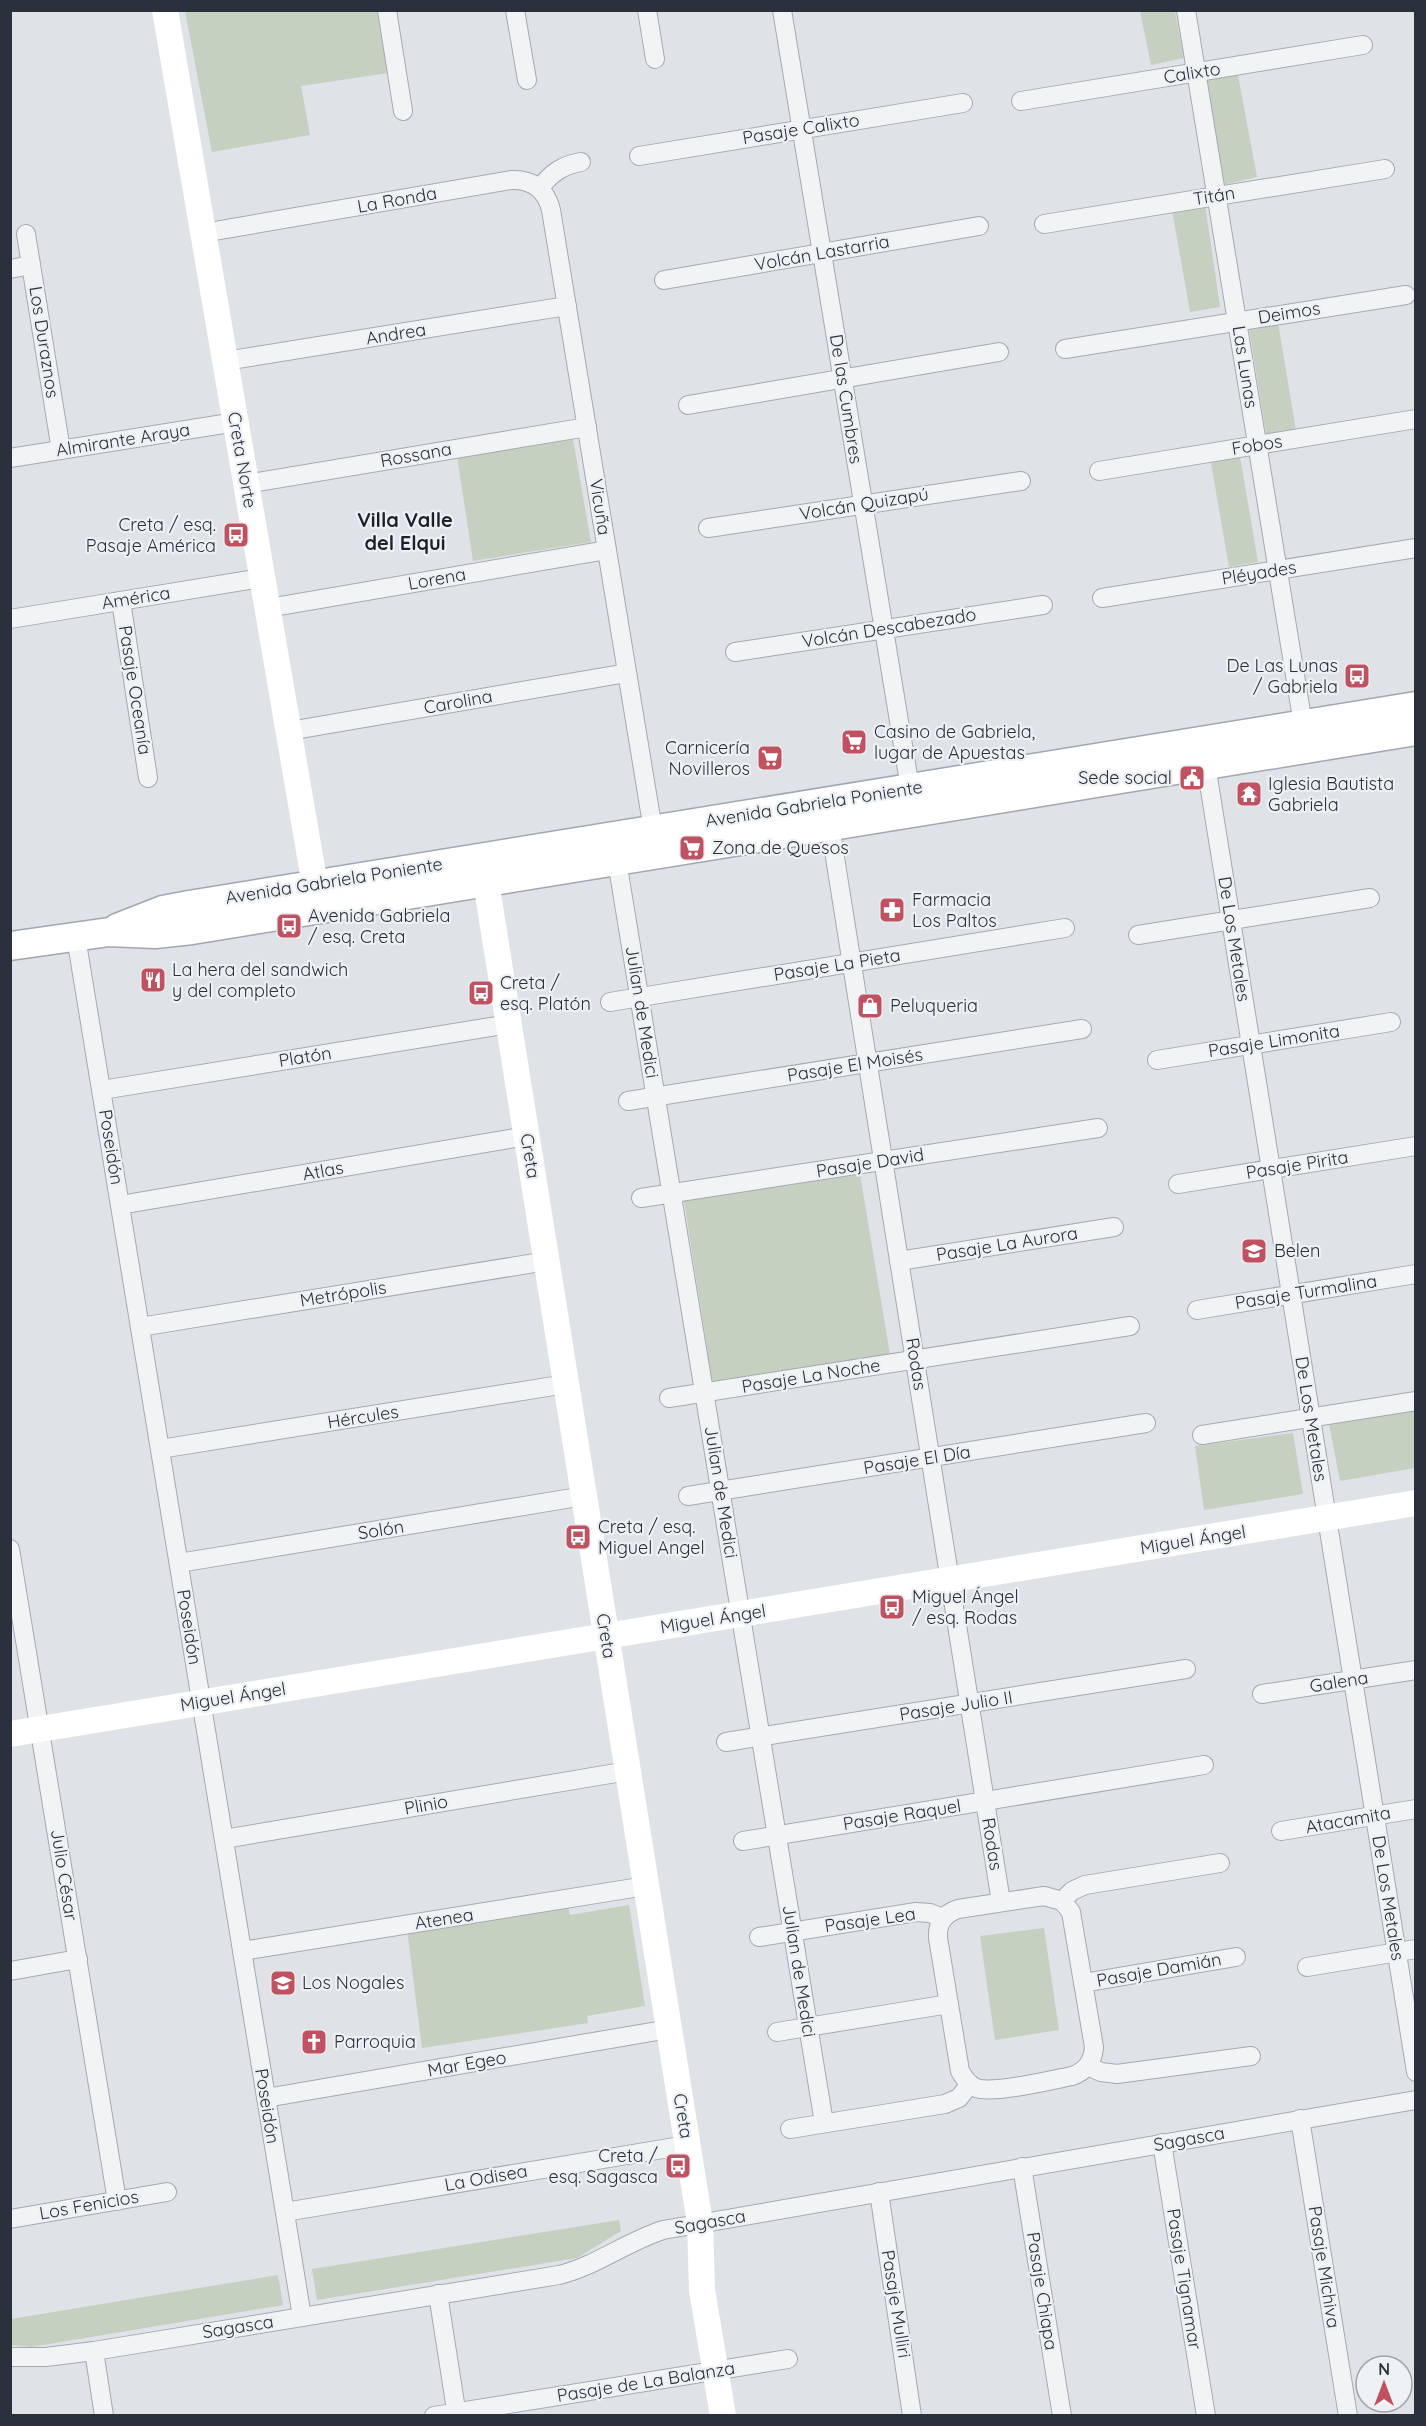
<svg xmlns="http://www.w3.org/2000/svg" width="1426" height="2426" font-family="Quicksand,sans-serif">
<style>
.green{fill:#c5d0c1}
.lines{fill:none;stroke-linecap:round;stroke-linejoin:round}
.street-casing{stroke:#a5a9b0;stroke-width:20}
.primary-casing{stroke:#a0a7b1;stroke-width:31}
.street{stroke:#f1f3f5;stroke-width:18}
.secondary{stroke:#fff;stroke-width:26}
.primary{stroke:#fff;stroke-width:28}
.labels{text-anchor:middle;stroke-width:4.5;stroke-linejoin:round;paint-order:stroke}
.street-label{font-size:18px;fill:#2a303c;stroke:#eef1f4}
.poi-label{font-size:18px;fill:#2a303c;stroke:#eef1f4;text-anchor:start}
.neighbourhood-label{font-size:20px;font-weight:bold;fill:#1c222d;stroke:#eef1f4}
</style>
<rect width="100%" height="100%" fill="#dfe2e7"/>
<!-- green -->
<g class="green">
<path d="M 185,11 L 377,11 L 388,73 L 301,86 L 310,135 L 212,152 Z"/>
<path d="M 1140,11 L 1175,11 L 1184,58 L 1151,65 Z"/>
<path d="M 1237,70 L 1257,177 L 1218,186 L 1199,76 Z"/>
<path d="M 1205,204 L 1220,307 L 1190,312 L 1172,210 Z"/>
<path d="M 1278,323 L 1296,431 L 1266,434 L 1249,328 Z"/>
<path d="M 573,439 L 591,542 L 473,561 L 457,456 Z"/>
<path d="M 1240,457 L 1258,562 L 1229,567 L 1211,463 Z"/>
<path d="M 860,1174 L 890,1355 L 713,1386 L 684,1201 Z"/>
<path d="M 1415,1409 L 1415,1468 L 1340,1481 L 1329,1424 Z"/>
<path d="M 1293,1433 L 1303,1494 L 1204,1510 L 1195,1446 Z"/>
<path d="M 629,1905 L 645,2006 L 587,2016 L 588,2023 L 422,2048 L 407,1929 L 568,1906 L 570,1915 Z"/>
<path d="M 1044,1928 L 1059,2030 L 995,2040 L 980,1936 Z"/>
<path d="M 619,2220 L 621,2231 L 577,2258 L 317,2300 L 312,2269 Z"/>
<path d="M 278,2275 L 283,2305 L 31,2347 L 11,2345 L 11,2319 Z"/>
</g>
<g class="lines">
<!-- street casing -->
<g class="street-casing">
<g id="street">
<path d="M 387,10 L 403,111"/>
<path d="M 515,10 L 527,80"/>
<path d="M 647,10 L 655,59"/>
<path d="M 782,10 L 910,788"/>
<path d="M 1186,10 L 1303,724"/>
<path d="M 1021,101 L 1363,45"/>
<path d="M 639,156 L 963,103"/>
<path d="M 540,188 C 551,173 563,165 581,162"/>
<path d="M 1044,224 L 1385,169"/>
<path d="M 203,233 L 511,180 C 532,179 546,189 551,210 L 653,830"/>
<path d="M 26,234 L 61,450"/>
<path d="M 10,269 L 31,265"/>
<path d="M 664,280 L 979,226"/>
<path d="M 1065,349 L 1406,295"/>
<path d="M 225,361 L 567,306"/>
<path d="M 688,405 L 999,352"/>
<path d="M 10,458 L 236,422"/>
<path d="M 1099,471 L 1416,419"/>
<path d="M 246,484 L 587,427"/>
<path d="M 708,528 L 1021,481"/>
<path d="M 1102,598 L 1416,548"/>
<path d="M 121,601 L 148,778"/>
<path d="M 268,608 L 607,550"/>
<path d="M 10,619 L 262,578"/>
<path d="M 735,652 L 1043,605"/>
<path d="M 289,731 L 627,673"/>
<path d="M 1206,765 L 1416,2072"/>
<path d="M 830,826 L 1001,1902"/>
<path d="M 617,861 L 824,2123"/>
<path d="M 1138,935 L 1370,898"/>
<path d="M 76,937 L 302,2317"/>
<path d="M 610,1002 L 1065,928"/>
<path d="M 1157,1060 L 1391,1022"/>
<path d="M 102,1090 L 509,1024"/>
<path d="M 628,1101 L 1082,1029"/>
<path d="M 1178,1184 L 1416,1146"/>
<path d="M 641,1198 L 1098,1128"/>
<path d="M 120,1205 L 527,1136"/>
<path d="M 899,1261 L 1114,1227"/>
<path d="M 1197,1310 L 1416,1274"/>
<path d="M 140,1327 L 547,1261"/>
<path d="M 669,1398 L 1130,1326"/>
<path d="M 1202,1435 L 1416,1401"/>
<path d="M 160,1449 L 566,1384"/>
<path d="M 688,1496 L 1146,1423"/>
<path d="M 10,1549 L 117,2201"/>
<path d="M 179,1563 L 584,1496"/>
<path d="M 1262,1694 L 1416,1670"/>
<path d="M 726,1742 L 1186,1669"/>
<path d="M 1281,1831 L 1416,1809"/>
<path d="M 224,1839 L 628,1771"/>
<path d="M 743,1841 L 1204,1765"/>
<path d="M 1044,1896 L 1062,1901 L 1071,1912 L 1094,2047 C 1093,2062 1086,2071 1072,2076 C 1052,2080 993,2094 976,2088 C 968,2085 964,2078 960,2071 L 938,1938 C 937,1923 944,1914 958,1909 Z"/>
<path d="M 1062,1901 L 1072,1891 L 1085,1885 L 1220,1863"/>
<path d="M 759,1937 L 916,1912 L 930,1913 L 943,1918"/>
<path d="M 242,1951 L 646,1886"/>
<path d="M 1307,1967 L 1416,1949"/>
<path d="M 10,1971 L 78,1959"/>
<path d="M 1083,1983 L 1236,1957"/>
<path d="M 777,2032 L 949,2004"/>
<path d="M 1088,2066 L 1101,2072 L 1117,2074 L 1251,2056"/>
<path d="M 266,2098 L 669,2029"/>
<path d="M 1300,2119 L 1348,2416"/>
<path d="M 790,2129 L 945,2104 L 959,2098 L 970,2084"/>
<path d="M 1162,2143 L 1206,2416"/>
<path d="M 1022,2167 L 1062,2416"/>
<path d="M 879,2192 L 912,2416"/>
<path d="M 285,2212 L 687,2145"/>
<path d="M 10,2219 L 167,2192"/>
<path d="M 438,2294 L 457,2416"/>
<path d="M 94,2351 L 104,2416"/>
<path d="M 10,2357 L 46,2357 L 94,2351 L 559,2275 C 596,2266 626,2242 663,2230 L 1416,2100"/>
<path d="M 434,2416 L 788,2359"/>
</g>
</g>
<!-- primary casing -->
<g class="primary-casing">
<g id="primary">
<path d="M 117,928 L 163,910 L 189,905 L 1416,706"/>
<path d="M 10,946 L 109,932 L 155,934 L 192,930 L 1416,731"/>
</g>
</g>
<!-- street -->
<use href="#street" class="street"/>
<!-- secondary -->
<g class="secondary">
<path d="M 165,10 L 318,903"/>
<path d="M 483,863 L 700,2223 L 702,2290 L 723,2416"/>
<path d="M 10,1734 L 1416,1503"/>
</g>
<!-- primary -->
<use href="#primary" class="primary"/>
</g>
<!-- icons -->
<defs>
<g id="bus-square" transform="scale(1.35)"><rect x="-9" y="-9" width="18" height="18" rx="4" fill="#bf5161" stroke="#eef1f4"/><path d="M-5-6H5V4H4V6H2V4H-2V6H-4V4H-5ZM-3.5-4V0h7V-4ZM-3.5 1.2v1.5H-2V1.2ZM2 1.2v1.5H3.5V1.2Z" fill="#fff"/></g>
<g id="supermarket-square" transform="scale(1.35)"><rect x="-9" y="-9" width="18" height="18" rx="4" fill="#bf5161" stroke="#eef1f4"/><path d="M-6-5.5h2.5l.6 2H6L4.5 2H-2.5L-4.4-4H-6ZM-1.5 3.2a1.3 1.3 0 1 0 .1 0ZM3 3.2a1.3 1.3 0 1 0 .1 0Z" fill="#fff"/></g>
<g id="civic-square" transform="scale(1.35)"><rect x="-9" y="-9" width="18" height="18" rx="4" fill="#bf5161" stroke="#eef1f4"/><path d="M-.6-6.5H3V-4.5H.6V-3L4-1V1h2V6H-6V1h2V-1L-.6-3ZM-1.2 2.5V6h2.4V2.5Z" fill="#fff"/></g>
<g id="temple-square" transform="scale(1.35)"><rect x="-9" y="-9" width="18" height="18" rx="4" fill="#bf5161" stroke="#eef1f4"/><path d="M0-6L5-2H3V0L6.5 2.5H4V6H1.5V3h-3V6H-4V2.5H-6.5L-3 0V-2H-5Z" fill="#fff"/></g>
<g id="pharmacy-square" transform="scale(1.35)"><rect x="-9" y="-9" width="18" height="18" rx="4" fill="#bf5161" stroke="#eef1f4"/><path d="M-2-6h4v4h4v4h-4v4h-4v-4h-4v-4h4Z" fill="#fff"/></g>
<g id="restaurant-square" transform="scale(1.35)"><rect x="-9" y="-9" width="18" height="18" rx="4" fill="#bf5161" stroke="#eef1f4"/><path d="M-5-6h1v4h1v-4h1v4h1v-4h1v5L-1.5 .5V6h-2V.5L-5-1ZM5-6V6H3V1.5H1.5Q1.5-4 5-6Z" fill="#fff"/></g>
<g id="shop-square" transform="scale(1.35)"><rect x="-9" y="-9" width="18" height="18" rx="4" fill="#bf5161" stroke="#eef1f4"/><path d="M-5-2.5h2.3a2.7 3.5 0 0 1 5.4 0H5L5.5 6h-11ZM-1.5-2.5h3a1.5 2.3 0 0 0-3 0Z" fill="#fff"/></g>
<g id="school-square" transform="scale(1.35)"><rect x="-9" y="-9" width="18" height="18" rx="4" fill="#bf5161" stroke="#eef1f4"/><path d="M0-5L7-2L0 1L-7-2ZM-4 1L0 2.5L4 1V4Q0 6-4 4Z" fill="#fff"/></g>
<g id="church-square" transform="scale(1.35)"><rect x="-9" y="-9" width="18" height="18" rx="4" fill="#bf5161" stroke="#eef1f4"/><path d="M-1.2-6h2.4v3.5h3.3v2.4h-3.3V6h-2.4V-.1h-3.3v-2.4h3.3Z" fill="#fff"/></g>
</defs>
<g fill-rule="evenodd">
<use href="#bus-square" x="236" y="535"/>
<use href="#bus-square" x="1357" y="676"/>
<use href="#supermarket-square" x="854" y="742"/>
<use href="#supermarket-square" x="770" y="758"/>
<use href="#civic-square" x="1192" y="778"/>
<use href="#temple-square" x="1249" y="794"/>
<use href="#supermarket-square" x="692" y="848"/>
<use href="#pharmacy-square" x="892" y="910"/>
<use href="#bus-square" x="289" y="926"/>
<use href="#restaurant-square" x="153" y="980"/>
<use href="#bus-square" x="481" y="993"/>
<use href="#shop-square" x="870" y="1006"/>
<use href="#school-square" x="1254" y="1251"/>
<use href="#bus-square" x="578" y="1537"/>
<use href="#bus-square" x="892" y="1607"/>
<use href="#school-square" x="283" y="1983"/>
<use href="#church-square" x="314" y="2042"/>
<use href="#bus-square" x="678" y="2166"/>
</g>
<g class="labels">
<!-- street labels -->
<g class="street-label">
<text transform="translate(1192 73) rotate(-9)" y="6">Calixto</text>
<text transform="translate(801 129) rotate(-9)" y="6">Pasaje Calixto</text>
<text transform="translate(1214 196) rotate(-9)" y="6">Titán</text>
<text transform="translate(397 200) rotate(-10)" y="6">La Ronda</text>
<text transform="translate(822 253) rotate(-10)" y="6">Volcán Lastarria</text>
<text transform="translate(1289 313) rotate(-9)" y="6">Deimos</text>
<text transform="translate(396 334) rotate(-9)" y="6">Andrea</text>
<text transform="translate(44 342) rotate(81)" y="6">Los Duraznos</text>
<text transform="translate(1245 367) rotate(81)" y="6">Las Lunas</text>
<text transform="translate(846 399) rotate(81)" y="6">De las Cumbres</text>
<text transform="translate(123 440) rotate(-9)" y="6">Almirante Araya</text>
<text transform="translate(1257 445) rotate(-9)" y="6">Fobos</text>
<text transform="translate(416 455) rotate(-10)" y="6">Rossana</text>
<text transform="translate(242 460) rotate(80)" y="6">Creta Norte</text>
<text transform="translate(864 504) rotate(-9)" y="6">Volcán Quizapú</text>
<text transform="translate(600 507) rotate(81)" y="6">Vicuña</text>
<text transform="translate(1259 573) rotate(-9)" y="6">Pléyades</text>
<text transform="translate(437 579) rotate(-10)" y="6">Lorena</text>
<text transform="translate(136 598) rotate(-9)" y="6">América</text>
<text transform="translate(889 628) rotate(-9)" y="6">Volcán Descabezado</text>
<text transform="translate(135 690) rotate(81)" y="6">Pasaje Oceanía</text>
<text transform="translate(458 702) rotate(-10)" y="6">Carolina</text>
<text transform="translate(814 804) rotate(-9)" y="6">Avenida Gabriela Poniente</text>
<text transform="translate(334 881) rotate(-9)" y="6">Avenida Gabriela Poniente</text>
<text transform="translate(1234 939) rotate(81)" y="6">De Los Metales</text>
<text transform="translate(837 965) rotate(-9)" y="6">Pasaje La Pieta</text>
<text transform="translate(642 1012) rotate(81)" y="6">Julian de Medici</text>
<text transform="translate(1274 1041) rotate(-9)" y="6">Pasaje Limonita</text>
<text transform="translate(305 1057) rotate(-9)" y="6">Platón</text>
<text transform="translate(855 1065) rotate(-9)" y="6">Pasaje El Moisés</text>
<text transform="translate(111 1147) rotate(81)" y="6">Poseidón</text>
<text transform="translate(530 1156) rotate(81)" y="6">Creta</text>
<text transform="translate(870 1163) rotate(-9)" y="6">Pasaje David</text>
<text transform="translate(1297 1165) rotate(-9)" y="6">Pasaje Pirita</text>
<text transform="translate(323 1171) rotate(-10)" y="6">Atlas</text>
<text transform="translate(1007 1244) rotate(-9)" y="6">Pasaje La Aurora</text>
<text transform="translate(1306 1292) rotate(-9)" y="6">Pasaje Turmalina</text>
<text transform="translate(343 1294) rotate(-9)" y="6">Metrópolis</text>
<text transform="translate(916 1364) rotate(81)" y="6">Rodas</text>
<text transform="translate(811 1376) rotate(-9)" y="6">Pasaje La Noche</text>
<text transform="translate(363 1417) rotate(-9)" y="6">Hércules</text>
<text transform="translate(1311 1419) rotate(81)" y="6">De Los Metales</text>
<text transform="translate(917 1460) rotate(-9)" y="6">Pasaje El Día</text>
<text transform="translate(721 1492) rotate(81)" y="6">Julian de Medici</text>
<text transform="translate(381 1530) rotate(-9)" y="6">Solón</text>
<text transform="translate(1193 1540) rotate(-9)" y="6">Miguel Ángel</text>
<text transform="translate(713 1619) rotate(-9)" y="6">Miguel Ángel</text>
<text transform="translate(189 1627) rotate(81)" y="6">Poseidón</text>
<text transform="translate(606 1636) rotate(81)" y="6">Creta</text>
<text transform="translate(1339 1682) rotate(-9)" y="6">Galena</text>
<text transform="translate(233 1697) rotate(-9)" y="6">Miguel Ángel</text>
<text transform="translate(956 1706) rotate(-9)" y="6">Pasaje Julio II</text>
<text transform="translate(426 1805) rotate(-10)" y="6">Plinio</text>
<text transform="translate(902 1815) rotate(-9)" y="6">Pasaje Raquel</text>
<text transform="translate(1348 1820) rotate(-10)" y="6">Atacamita</text>
<text transform="translate(992 1844) rotate(81)" y="6">Rodas</text>
<text transform="translate(64 1875) rotate(81)" y="6">Julio César</text>
<text transform="translate(1388 1898) rotate(81)" y="6">De Los Metales</text>
<text transform="translate(444 1919) rotate(-9)" y="6">Atenea</text>
<text transform="translate(870 1920) rotate(-8)" y="6">Pasaje Lea</text>
<text transform="translate(1159 1970) rotate(-10)" y="6">Pasaje Damián</text>
<text transform="translate(799 1971) rotate(81)" y="6">Julian de Medici</text>
<text transform="translate(467 2064) rotate(-10)" y="6">Mar Egeo</text>
<text transform="translate(267 2106) rotate(81)" y="6">Poseidón</text>
<text transform="translate(683 2116) rotate(81)" y="6">Creta</text>
<text transform="translate(1189 2139) rotate(-10)" y="6">Sagasca</text>
<text transform="translate(486 2178) rotate(-10)" y="6">La Odisea</text>
<text transform="translate(89 2205) rotate(-10)" y="6">Los Fenicios</text>
<text transform="translate(710 2222) rotate(-10)" y="6">Sagasca</text>
<text transform="translate(1324 2267) rotate(81)" y="6">Pasaje Michiva</text>
<text transform="translate(1184 2279) rotate(81)" y="6">Pasaje Tignamar</text>
<text transform="translate(1042 2291) rotate(81)" y="6">Pasaje Chiapa</text>
<text transform="translate(896 2304) rotate(81)" y="6">Pasaje Mulliri</text>
<text transform="translate(238 2327) rotate(-9)" y="6">Sagasca</text>
<text transform="translate(646 2382) rotate(-9)" y="6">Pasaje de La Balanza</text>
</g>
<!-- poi labels -->
<g class="poi-label">
<text x="216" y="531" text-anchor="end">Creta / esq.<tspan x="216" dy="21">Pasaje América</tspan></text>
<text x="1338" y="672" text-anchor="end">De Las Lunas<tspan x="1338" dy="21">/ Gabriela</tspan></text>
<text x="874" y="738">Casino de Gabriela,<tspan x="874" dy="21">lugar de Apuestas</tspan></text>
<text x="750" y="754" text-anchor="end">Carnicería<tspan x="750" dy="21">Novilleros</tspan></text>
<text x="1172" y="784" text-anchor="end">Sede social</text>
<text x="1268" y="790">Iglesia Bautista<tspan x="1268" dy="21">Gabriela</tspan></text>
<text x="712" y="854">Zona de Quesos</text>
<text x="912" y="906">Farmacia<tspan x="912" dy="21">Los Paltos</tspan></text>
<text x="308" y="922">Avenida Gabriela<tspan x="308" dy="21">/ esq. Creta</tspan></text>
<text x="172" y="976">La hera del sandwich<tspan x="172" dy="21">y del completo</tspan></text>
<text x="500" y="989">Creta /<tspan x="500" dy="21">esq. Platón</tspan></text>
<text x="890" y="1012">Peluqueria</text>
<text x="1274" y="1257">Belen</text>
<text x="598" y="1533">Creta / esq.<tspan x="598" dy="21">Miguel Angel</tspan></text>
<text x="912" y="1603">Miguel Ángel<tspan x="912" dy="21">/ esq. Rodas</tspan></text>
<text x="302" y="1989">Los Nogales</text>
<text x="334" y="2048">Parroquia</text>
<text x="658" y="2162" text-anchor="end">Creta /<tspan x="658" dy="21">esq. Sagasca</tspan></text>
</g>
<!-- neighbourhood labels -->
<g class="neighbourhood-label">
<text x="405" y="527">Villa Valle<tspan x="405" dy="23">del Elqui</tspan></text>
</g>
</g>
<!-- border -->
<rect width="1426" height="2426" fill="none" stroke="#2a303c" stroke-width="24"/>
<!-- north arrow -->
<g transform="translate(1384 2384)"><circle r="28" fill="#eef1f4" stroke="#a0a4aa" stroke-width="1.5"/>
<path d="M0-4.5L10 22L0 15L-10 22Z" fill="#bf5161"/>
<text y="-9" font-size="16" font-weight="bold" text-anchor="middle" fill="#2a303c">N</text>
</g>
</svg>
